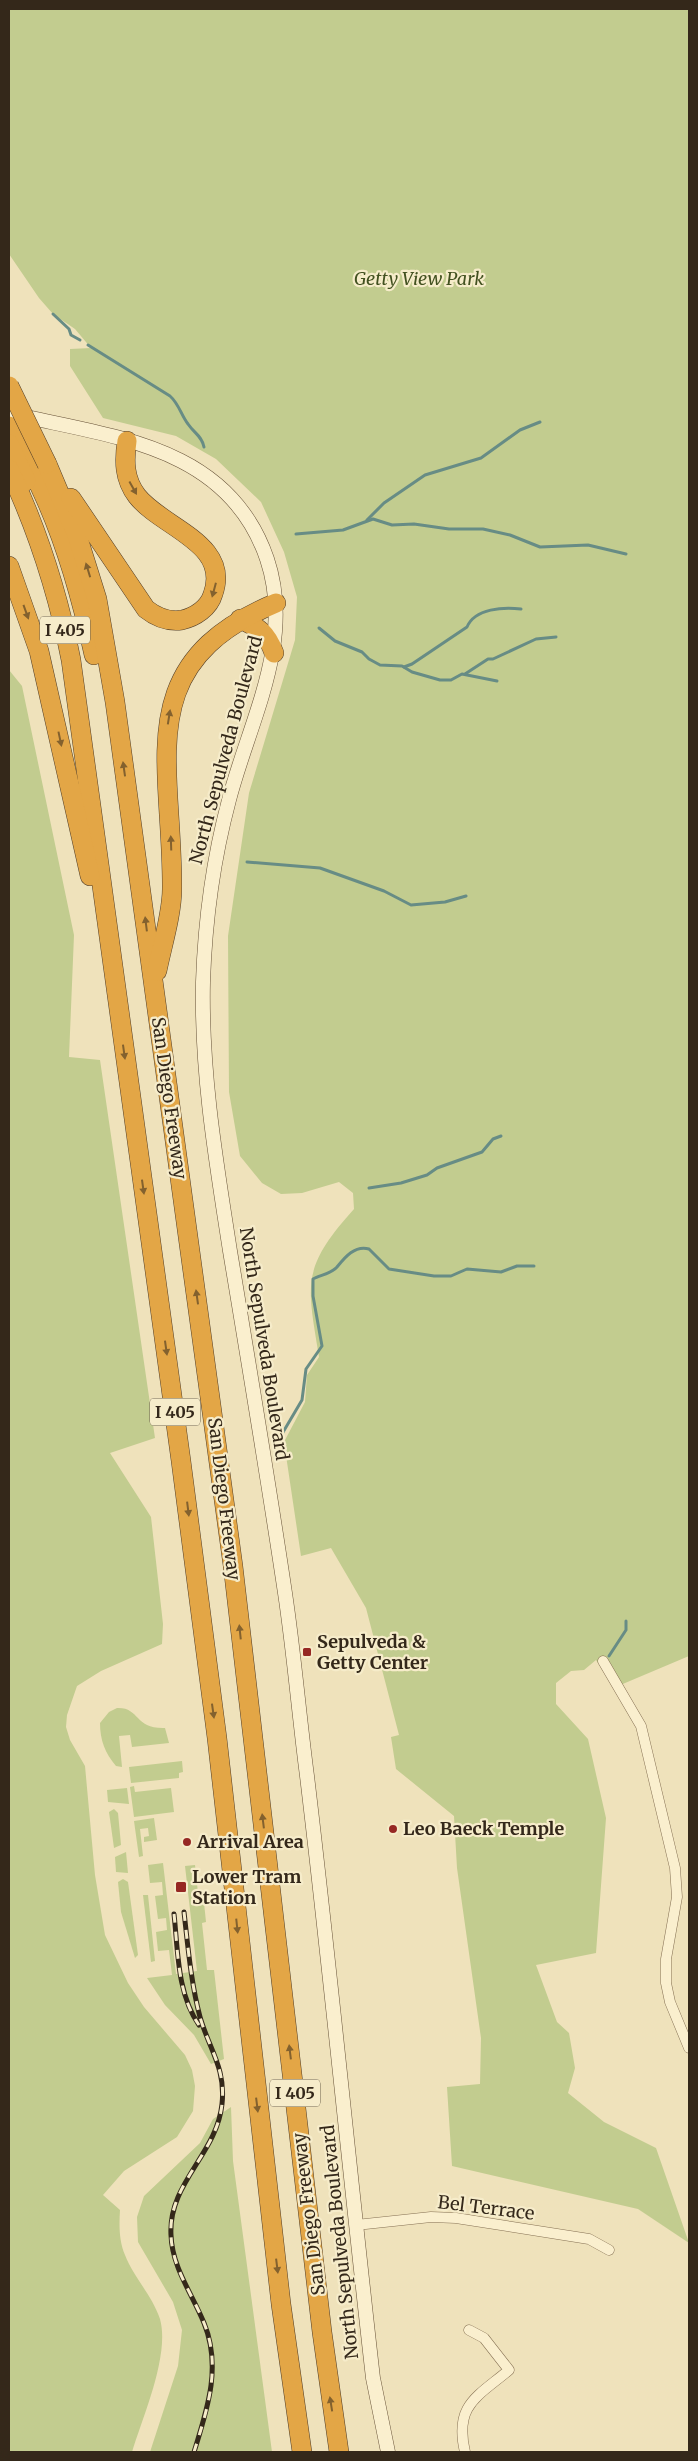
<svg xmlns="http://www.w3.org/2000/svg" width="698" height="2461" font-family="Merriweather,serif">
<style>
.green{fill:#c2cc8f}
.lines{fill:none;stroke-linecap:round;stroke-linejoin:round}
.stream{stroke:#678c85;stroke-width:3}
.street-casing{stroke:#867154;stroke-width:11}
.secondary-casing{stroke:#675238;stroke-width:15}
.highway-casing{stroke:#533f29;stroke-width:20}
.street{stroke:#faefce;stroke-width:10}
.secondary{stroke:#faefce;stroke-width:14}
.highway{stroke:#e3a646;stroke-width:19}
.rail-casing{stroke:#34281a;stroke-width:5}
.rail{stroke:#f6ecca;stroke-width:3;stroke-dasharray:9;stroke-linecap:butt}
.highway-bridge-casing{stroke:#533f29;stroke-width:20;stroke-linecap:butt}
.highway-bridge{stroke:#e3a646;stroke-width:19}
.oneway{fill:#83612e}
.poi-dot{fill:#962823;stroke:#f6ecca;stroke-width:2}
.labels{text-anchor:middle;stroke-width:4.5;stroke-linejoin:round;paint-order:stroke}
.shield{fill:#f6ecca;stroke:#6e634f;stroke-width:1}
.shield-label{font-size:16px;font-weight:bold;fill:#34281a}
.park-label{font-size:18px;font-style:italic;fill:#425120;stroke:#f6ecca}
.street-label{font-size:18px;fill:#34281a;stroke:#f6ecca}
.poi-label{font-size:18px;font-weight:bold;fill:#34281a;stroke:#f6ecca;text-anchor:start}
</style>
<rect width="100%" height="100%" fill="#efe2bb"/>
<!-- green -->
<g class="green">
<path d="M 9,9 L 689,9 L 689,1656 L 618,1686 L 601,1661 L 598,1663 L 596,1660 L 584,1670 L 571,1671 L 556,1683 L 556,1704 L 588,1739 L 606,1818 L 596,1953 L 536,1965 L 557,2022 L 569,2033 L 575,2068 L 568,2093 L 604,2122 L 656,2148 L 689,2243 L 638,2209 L 452,2166 L 447,2087 L 480,2084 L 481,2038 L 457,1868 L 454,1816 L 396,1769 L 391,1737 L 399,1735 L 366,1608 L 331,1548 L 301,1556 L 284,1442 L 305,1402 L 307,1375 L 319,1357 C 307,1283 301,1268 354,1209 L 353,1193 L 339,1182 L 302,1193 L 281,1194 L 262,1183 L 240,1156 L 229,1092 L 228,936 L 249,793 L 295,640 L 297,597 L 284,552 L 261,502 L 216,459 L 176,436 L 103,418 L 70,366 L 70,349 L 91,348 L 75,329 L 53,314 L 39,298 L 9,254 Z"/>
<path d="M 9,670 L 22,686 L 74,935 L 69,1057 L 100,1060 L 155,1438 L 110,1453 L 151,1517 L 163,1624 L 162,1644 L 101,1671 L 77,1686 L 67,1715 L 66,1727 L 70,1740 L 85,1766 L 95,1875 L 105,1935 L 128,1983 L 144,2007 L 185,2055 L 192,2070 L 195,2086 L 193,2111 L 177,2137 L 124,2171 L 103,2195 L 120,2210 C 119,2225 119,2241 125,2255 C 134,2278 152,2295 160,2319 C 170,2355 143,2416 132,2452 L 9,2452 Z"/>
<path d="M 117,1708 C 140,1707 134,1729 165,1728 L 169,1743 L 132,1747 L 130,1735 L 119,1736 L 122,1767 L 116,1766 C 105,1753 100,1740 100,1723 L 109,1712 Z"/>
<path d="M 182,1761 L 183,1772 L 179,1773 L 179,1778 L 131,1783 L 129,1767 Z"/>
<path d="M 134,1786 L 135,1792 L 171,1788 L 174,1812 L 134,1817 L 130,1787 Z"/>
<path d="M 127,1788 L 129,1804 L 108,1802 L 107,1790 Z"/>
<path d="M 114,1809 L 118,1813 L 121,1845 L 114,1848 L 109,1812 Z"/>
<path d="M 154,1818 L 157,1840 L 144,1842 L 144,1837 L 149,1836 L 148,1828 L 140,1829 L 143,1856 L 139,1857 L 134,1821 Z"/>
<path d="M 126,1852 L 128,1873 L 116,1872 L 115,1857 Z"/>
<path d="M 163,1863 L 176,1974 L 197,1971 L 185,1866 L 195,1865 L 198,1893 L 203,1893 L 206,1922 L 202,1923 L 207,1970 L 214,1970 L 224,2059 L 211,2064 L 194,2035 L 165,2005 L 147,1978 L 172,1975 L 169,1950 L 158,1951 L 156,1932 L 167,1930 L 166,1918 L 158,1919 L 155,1896 L 163,1895 L 162,1882 L 150,1883 L 148,1865 Z"/>
<path d="M 123,1879 L 128,1882 L 138,1955 L 135,1958 L 121,1912 L 118,1882 Z"/>
<path d="M 143,1895 L 148,1895 L 155,1961 L 151,1962 Z"/>
<path d="M 231,2107 L 233,2161 L 272,2452 L 150,2452 L 178,2366 L 182,2330 L 173,2302 L 138,2242 L 137,2217 L 144,2196 L 200,2143 L 213,2119 Z"/>
</g>
<g class="lines">
<!-- stream -->
<g class="stream">
<path d="M 53,314 L 69,329 L 71,335 L 80,340"/>
<path d="M 88,345 L 170,396 C 179,404 181,415 188,424 C 194,433 202,436 204,447"/>
<path d="M 367,520 L 384,503 L 425,475 L 481,458 L 520,430 L 540,422"/>
<path d="M 296,534 L 343,530 L 373,519 L 392,525 L 414,524 L 449,529 L 483,529 L 510,535 L 540,547 L 588,545 L 626,554"/>
<path d="M 319,628 L 335,641 L 362,652 L 369,659 L 380,665 L 402,666 L 412,672 L 440,680 L 451,680 L 462,674 L 497,681"/>
<path d="M 404,667 L 412,664 L 467,627 C 475,608 504,607 521,609"/>
<path d="M 465,674 L 488,659 L 493,659 L 536,639 L 556,637"/>
<path d="M 247,862 L 320,868 L 384,891 L 411,905 L 445,902 L 466,896"/>
<path d="M 369,1188 L 401,1183 L 427,1175 L 437,1168 L 482,1152 L 493,1139 L 501,1136"/>
<path d="M 279,1439 L 302,1400 L 306,1369 L 322,1346 L 313,1296 L 313,1279 C 320,1275 331,1274 337,1267 C 345,1257 355,1245 369,1249 L 389,1269 L 434,1276 L 451,1276 L 467,1269 L 501,1272 L 517,1266 L 534,1266"/>
<path d="M 609,1656 L 626,1630 L 626,1621"/>
</g>
<!-- street casing -->
<g class="street-casing">
<g id="street">
<path d="M 603,1661 L 641,1726 L 675,1868 L 677,1897 L 666,1959 L 666,1983 L 670,2002 L 689,2048"/>
<path d="M 356,2225 L 431,2217 L 456,2218 L 589,2239 L 609,2250"/>
<path d="M 465,2452 C 454,2405 477,2397 509,2370 L 484,2338 L 469,2330"/>
</g>
</g>
<!-- secondary casing -->
<g class="secondary-casing">
<path id="secondary" d="M 9,413 C 110,437 228,444 267,559 C 295,642 249,722 229,800 C 213,860 205,921 203,982 C 201,1073 216,1161 230,1251 C 249,1365 268,1479 285,1593 C 294,1653 299,1715 307,1776 C 331,1976 350,2177 373,2378 L 388,2452"/>
</g>
<!-- highway casing -->
<g class="highway-casing">
<g id="highway">
<path d="M 9,426 C 20,447 32,468 42,491 C 66,542 82,600 94,655"/>
<path d="M 9,444 L 26,481"/>
<path d="M 47,464 L 77,535 L 97,599 L 115,702 L 233,1566 L 322,2332 L 339,2452"/>
<path d="M 9,469 C 38,531 58,593 71,660 L 181,1461 L 217,1738 L 281,2304 L 302,2452"/>
<path d="M 71,498 L 146,609 C 156,617 168,622 182,620 C 195,617 209,608 213,594 C 231,543 162,528 137,496 C 124,479 124,461 127,441"/>
<path d="M 9,566 L 39,651 L 90,876"/>
<path d="M 240,619 C 258,627 267,633 274,653"/>
<path d="M 157,971 C 162,946 172,914 172,889 C 173,761 129,664 276,603"/>
</g>
</g>
<!-- street -->
<use href="#street" class="street"/>
<!-- secondary -->
<use href="#secondary" class="secondary"/>
<!-- highway -->
<use href="#highway" class="highway"/>
<!-- rail casing -->
<g class="rail-casing">
<g id="rail">
<path d="M 184,1912 C 188,1947 191,1983 200,2017 C 209,2049 226,2068 222,2104 C 217,2154 168,2183 171,2235 C 172,2268 193,2295 204,2323 C 222,2367 207,2410 194,2452"/>
<path d="M 174,1914 C 178,1950 177,1994 199,2025"/>
</g>
</g>
<!-- rail -->
<use href="#rail" class="rail"/>
<!-- highway-bridge casing -->
<g class="highway-bridge-casing">
<path id="highway-bridge" d="M 9,386 L 47,464"/>
</g>
<!-- highway-bridge -->
<use href="#highway-bridge" class="highway-bridge"/>
</g>
<!-- one-way arrows -->
<defs><path id="oneway-solid" d="M-6-.8H1V-3.2L6.5 0L1 3.2V.8H-6Z" transform="scale(1.25)"/></defs>
<g class="oneway">
<use href="#oneway-solid" transform="translate(133 488) rotate(61)"/>
<use href="#oneway-solid" transform="translate(88 570) rotate(-107)"/>
<use href="#oneway-solid" transform="translate(214 590) rotate(105)"/>
<use href="#oneway-solid" transform="translate(26 612) rotate(70)"/>
<use href="#oneway-solid" transform="translate(169 717) rotate(-81)"/>
<use href="#oneway-solid" transform="translate(60 739) rotate(78)"/>
<use href="#oneway-solid" transform="translate(124 769) rotate(-98)"/>
<use href="#oneway-solid" transform="translate(171 843) rotate(-92)"/>
<use href="#oneway-solid" transform="translate(146 924) rotate(-97)"/>
<use href="#oneway-solid" transform="translate(124 1052) rotate(82)"/>
<use href="#oneway-solid" transform="translate(143 1187) rotate(82)"/>
<use href="#oneway-solid" transform="translate(197 1297) rotate(-98)"/>
<use href="#oneway-solid" transform="translate(166 1348) rotate(82)"/>
<use href="#oneway-solid" transform="translate(188 1509) rotate(83)"/>
<use href="#oneway-solid" transform="translate(240 1632) rotate(-96)"/>
<use href="#oneway-solid" transform="translate(213 1711) rotate(82)"/>
<use href="#oneway-solid" transform="translate(263 1821) rotate(-97)"/>
<use href="#oneway-solid" transform="translate(237 1926) rotate(84)"/>
<use href="#oneway-solid" transform="translate(290 2052) rotate(-97)"/>
<use href="#oneway-solid" transform="translate(257 2105) rotate(83)"/>
<use href="#oneway-solid" transform="translate(277 2266) rotate(83)"/>
<use href="#oneway-solid" transform="translate(331 2404) rotate(-99)"/>
</g>
<!-- markers -->
<g class="poi-dot">
<rect x="302" y="1647" width="10" height="10" rx="2.5"/>
<circle cx="393" cy="1829" r="5"/>
<circle cx="187" cy="1842" r="5"/>
<rect x="175" y="1881" width="12" height="12" rx="2.5"/>
</g>
<g class="labels">
<!-- shield labels -->
<g class="shield">
<rect x="40" y="616.5" width="50" height="27" rx="4"/>
<rect x="150" y="1398.5" width="50" height="27" rx="4"/>
<rect x="270" y="2079.5" width="50" height="27" rx="4"/>
</g>
<g class="shield-label">
<text x="65" y="636">I 405</text>
<text x="175" y="1418">I 405</text>
<text x="295" y="2099">I 405</text>
</g>
<!-- park labels -->
<g class="park-label">
<text x="419" y="285">Getty View Park</text>
</g>
<!-- street labels -->
<g class="street-label">
<text transform="translate(226 750) rotate(-75)" y="6">North Sepulveda Boulevard</text>
<text transform="translate(169 1098) rotate(82)" y="6">San Diego Freeway</text>
<text transform="translate(264 1344) rotate(81)" y="6">North Sepulveda Boulevard</text>
<text transform="translate(224 1499) rotate(83)" y="6">San Diego Freeway</text>
<text transform="translate(486 2208) rotate(7)" y="6">Bel Terrace</text>
<text transform="translate(309 2214) rotate(-97)" y="6">San Diego Freeway</text>
<text transform="translate(340 2242) rotate(-96)" y="6">North Sepulveda Boulevard</text>
</g>
<!-- poi labels -->
<g class="poi-label">
<text x="317" y="1648">Sepulveda &amp;<tspan x="317" dy="21">Getty Center</tspan></text>
<text x="403" y="1835">Leo Baeck Temple</text>
<text x="197" y="1848">Arrival Area</text>
<text x="192" y="1883">Lower Tram<tspan x="192" dy="21">Station</tspan></text>
</g>
</g>
<!-- border -->
<rect width="698" height="2461" fill="none" stroke="#34281a" stroke-width="20"/>
</svg>
